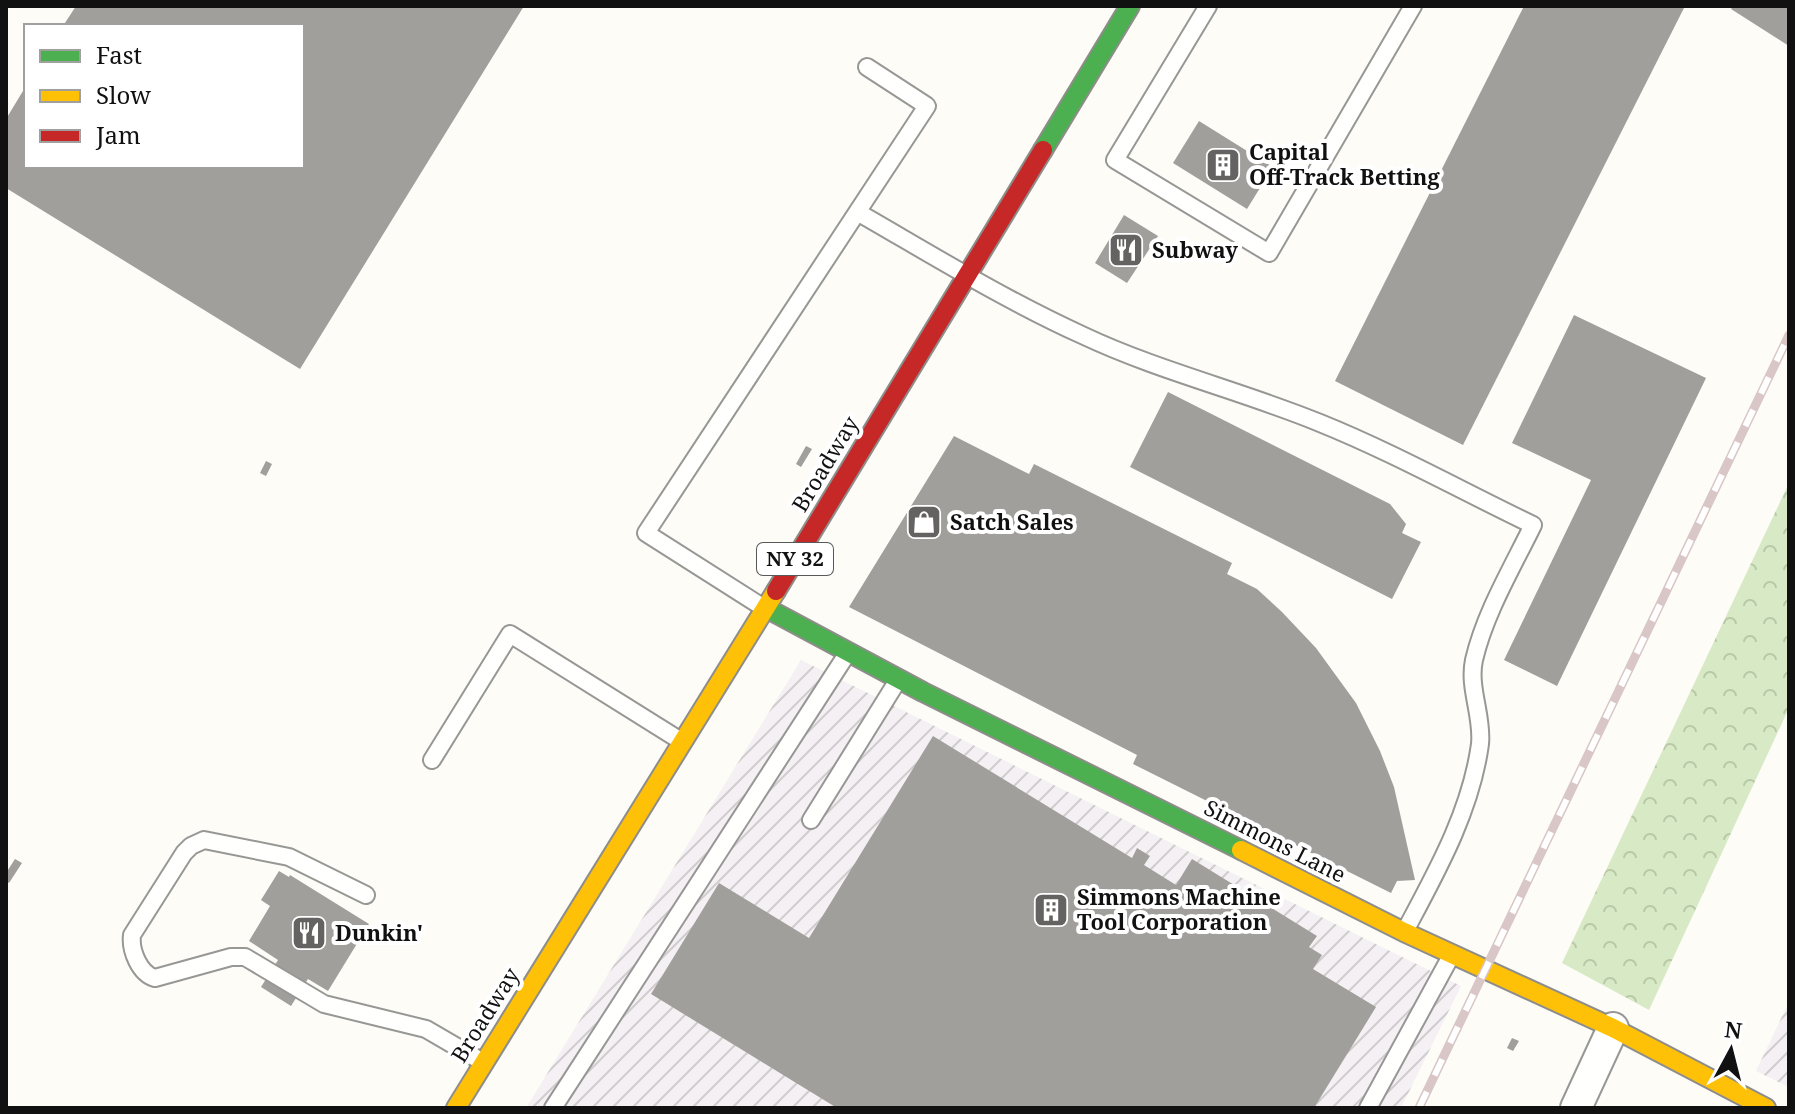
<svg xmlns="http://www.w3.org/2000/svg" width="1795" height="1114" font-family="'Noto Serif',serif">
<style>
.industrial{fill:url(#industrial-furrows)}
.forest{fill:url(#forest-crowns)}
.building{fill:#a19f9c}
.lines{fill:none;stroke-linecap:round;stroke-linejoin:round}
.lane-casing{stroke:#979795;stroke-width:20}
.street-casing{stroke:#979795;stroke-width:34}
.fast-casing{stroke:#8e8d8b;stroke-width:22}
.slow-casing{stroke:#8e8d8b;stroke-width:22}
.jam-casing{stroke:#8e8d8b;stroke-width:22}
.lane{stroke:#fffffe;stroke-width:16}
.street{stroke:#fffffe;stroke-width:30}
.fast{stroke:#4caf50;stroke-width:18}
.slow{stroke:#ffc107;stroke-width:18}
.jam{stroke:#c62828;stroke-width:18}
.rail-casing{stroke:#d9c6c7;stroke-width:9}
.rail{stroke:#fff;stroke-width:6;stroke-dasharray:18;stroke-linecap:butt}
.labels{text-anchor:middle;stroke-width:8;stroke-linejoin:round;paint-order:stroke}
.shield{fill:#fff;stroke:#585858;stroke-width:2}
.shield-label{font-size:20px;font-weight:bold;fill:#111}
.poi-label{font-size:22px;font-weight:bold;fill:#111;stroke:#fff;text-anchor:start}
.street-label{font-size:22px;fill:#111;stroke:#fff}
</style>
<defs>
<pattern id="industrial-furrows" width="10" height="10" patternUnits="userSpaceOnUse" patternTransform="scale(2)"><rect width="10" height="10" fill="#f5f0f3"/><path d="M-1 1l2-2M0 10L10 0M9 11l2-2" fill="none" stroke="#d1cdcf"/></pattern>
<pattern id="forest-crowns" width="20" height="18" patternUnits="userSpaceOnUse" patternTransform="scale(2)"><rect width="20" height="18" fill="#d8eac5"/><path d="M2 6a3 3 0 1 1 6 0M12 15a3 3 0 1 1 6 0" fill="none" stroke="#b8c8a8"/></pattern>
</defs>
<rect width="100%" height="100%" fill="#fdfcf7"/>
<!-- industrial -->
<g class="industrial">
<path d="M 801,660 L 1461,986 L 1401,1108 L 526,1108 Z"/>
<path d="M 1789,1002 L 1789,1087 L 1756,1071 Z"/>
</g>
<!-- forest -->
<path class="forest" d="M 1789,483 L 1789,708 L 1649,1010 L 1562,963 Z"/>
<!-- building -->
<g class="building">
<path d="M 76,6 L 524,6 L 300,369 L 6,188 L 6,119 L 26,86 L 26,166 L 302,166 L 302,26 L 63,26 Z"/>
<path d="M 1524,6 L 1685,6 L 1463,445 L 1335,381 Z"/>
<path d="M 1733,6 L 1789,6 L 1789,46 L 1731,9 Z"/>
<path d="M 1199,121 L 1273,167 L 1247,209 L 1173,163 Z"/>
<path d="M 1124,215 L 1158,236 L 1127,283 L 1095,263 Z"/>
<path d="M 1574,315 L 1706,378 L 1557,686 L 1504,660 L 1591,480 L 1512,443 Z"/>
<path d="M 1168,392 L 1390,504 L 1406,524 L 1402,533 L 1421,542 L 1392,599 L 1130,467 Z"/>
<path d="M 954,436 L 1029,474 L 1034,464 L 1232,563 L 1227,574 L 1257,589 L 1282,612 L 1316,648 L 1356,703 L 1380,751 L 1394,787 L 1415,880 L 1397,881 L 1391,893 L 1133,764 L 1137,755 L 849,607 Z"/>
<path d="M 806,446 L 812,449 L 801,467 L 796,464 Z"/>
<path d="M 266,461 L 272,464 L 266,476 L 260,473 Z"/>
<path d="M 933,736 L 1132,858 L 1137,848 L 1150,856 L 1144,865 L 1176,885 L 1192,859 L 1317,936 L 1309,947 L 1322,955 L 1313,969 L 1376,1007 L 1314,1108 L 837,1108 L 651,994 L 719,883 L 809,938 Z"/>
<path d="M 15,859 L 22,863 L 9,883 L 6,881 L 6,873 Z"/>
<path d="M 279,871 L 289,877 L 290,875 L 369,924 L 328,991 L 308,979 L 291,1006 L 261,987 L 278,960 L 249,941 L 270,906 L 261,900 Z"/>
<path d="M 1512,1038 L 1519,1041 L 1513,1051 L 1507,1048 Z"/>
</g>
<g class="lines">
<!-- lane casing -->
<g class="lane-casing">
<g id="lane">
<path d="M 1208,6 L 1115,160 L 1269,253 L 1413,6"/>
<path d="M 859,213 C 932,255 1005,300 1082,335 C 1158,371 1242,391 1320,423 C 1392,452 1462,491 1533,525 C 1512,568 1485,613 1474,660 C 1468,688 1483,716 1480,744 C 1471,811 1436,873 1405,931"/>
<path d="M 764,608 L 646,533 L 927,106 L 867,67"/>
<path d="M 432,760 L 510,634 L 681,741"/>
<path d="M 811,820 L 898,680"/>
<path d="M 366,895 L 289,857 L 204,840 L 191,846 L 184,853 L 132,935 C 130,951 140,974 155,978 L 231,957 L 245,957 L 324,1004 L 426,1029 L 481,1061"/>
<path d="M 553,1108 L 847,654"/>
<path d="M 1368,1108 L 1451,956"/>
</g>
</g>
<!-- street casing -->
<g class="street-casing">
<path id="street" d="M 1576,1108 L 1613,1028"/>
</g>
<!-- fast casing -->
<g class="fast-casing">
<g id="fast">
<path d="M 1043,150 L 1130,6"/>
<path d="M 766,608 L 923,692 L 1241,850"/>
</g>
</g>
<!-- slow casing -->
<g class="slow-casing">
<g id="slow">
<path d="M 1241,850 L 1404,932 L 1613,1028 L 1766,1108"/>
<path d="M 456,1108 L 776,591"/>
</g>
</g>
<!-- jam casing -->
<g class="jam-casing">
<path id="jam" d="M 776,591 L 1043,150"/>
</g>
<!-- lane -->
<use href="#lane" class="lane"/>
<!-- street -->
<use href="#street" class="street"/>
<!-- fast -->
<use href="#fast" class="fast"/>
<!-- slow -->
<use href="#slow" class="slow"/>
<!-- jam -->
<use href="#jam" class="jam"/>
<!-- rail casing -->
<g class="rail-casing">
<path id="rail" d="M 1419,1108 L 1789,335"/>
</g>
<!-- rail -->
<use href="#rail" class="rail"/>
</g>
<!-- icons -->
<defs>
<g id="building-square" transform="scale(1.8)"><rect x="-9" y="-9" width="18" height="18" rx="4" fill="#646362" stroke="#fff"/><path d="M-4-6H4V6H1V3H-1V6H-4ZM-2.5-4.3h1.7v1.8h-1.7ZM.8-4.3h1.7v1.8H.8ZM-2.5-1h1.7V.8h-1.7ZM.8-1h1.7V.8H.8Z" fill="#fff"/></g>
<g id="restaurant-square" transform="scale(1.8)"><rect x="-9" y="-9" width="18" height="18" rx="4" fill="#646362" stroke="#fff"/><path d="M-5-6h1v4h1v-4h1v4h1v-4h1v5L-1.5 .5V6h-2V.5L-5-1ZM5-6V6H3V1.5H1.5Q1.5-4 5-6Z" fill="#fff"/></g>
<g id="shop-square" transform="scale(1.8)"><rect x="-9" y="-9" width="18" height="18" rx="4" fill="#646362" stroke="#fff"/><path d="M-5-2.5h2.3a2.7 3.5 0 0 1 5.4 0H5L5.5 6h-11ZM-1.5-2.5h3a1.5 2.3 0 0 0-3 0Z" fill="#fff"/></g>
</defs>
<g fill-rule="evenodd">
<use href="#building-square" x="1223" y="165"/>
<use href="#restaurant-square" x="1126" y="250"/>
<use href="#shop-square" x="924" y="522"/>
<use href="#building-square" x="1051" y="910"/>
<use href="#restaurant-square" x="309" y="933"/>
</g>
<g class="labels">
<!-- shield labels -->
<rect class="shield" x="757" y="543" width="76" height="32" rx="6"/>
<g class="shield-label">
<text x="795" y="566">NY 32</text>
</g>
<!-- poi labels -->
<g class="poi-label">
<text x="1249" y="160">Capital<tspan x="1249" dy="25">Off-Track Betting</tspan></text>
<text x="1152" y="258">Subway</text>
<text x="950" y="530">Satch Sales</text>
<text x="1077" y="905">Simmons Machine<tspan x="1077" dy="25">Tool Corporation</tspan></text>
<text x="335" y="941">Dunkin'</text>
</g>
<!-- street labels -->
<g class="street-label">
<text transform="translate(825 464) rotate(-59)" y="8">Broadway</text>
<text transform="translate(1275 841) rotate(27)" y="8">Simmons Lane</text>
<text transform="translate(485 1015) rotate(-58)" y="8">Broadway</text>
</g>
</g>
<!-- border -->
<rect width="1795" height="1114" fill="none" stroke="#111111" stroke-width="16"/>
<!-- legend -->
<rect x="24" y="24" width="280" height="144" fill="#ffffff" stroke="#a0a0a0" stroke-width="2"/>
<rect x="40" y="50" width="40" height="12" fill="#4caf50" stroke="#a0a0a0" stroke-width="2"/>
<text x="96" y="64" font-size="24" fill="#111111">Fast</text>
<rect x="40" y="90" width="40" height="12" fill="#ffc107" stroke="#a0a0a0" stroke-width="2"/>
<text x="96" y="104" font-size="24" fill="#111111">Slow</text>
<rect x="40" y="130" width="40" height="12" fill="#c62828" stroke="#a0a0a0" stroke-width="2"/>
<text x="96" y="144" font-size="24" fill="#111111">Jam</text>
<!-- north arrow -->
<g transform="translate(1731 1050) rotate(7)" stroke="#ffffff" stroke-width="6" paint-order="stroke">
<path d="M0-6L14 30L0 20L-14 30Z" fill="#111111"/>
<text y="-12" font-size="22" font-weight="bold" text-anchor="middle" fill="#111111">N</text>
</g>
</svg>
